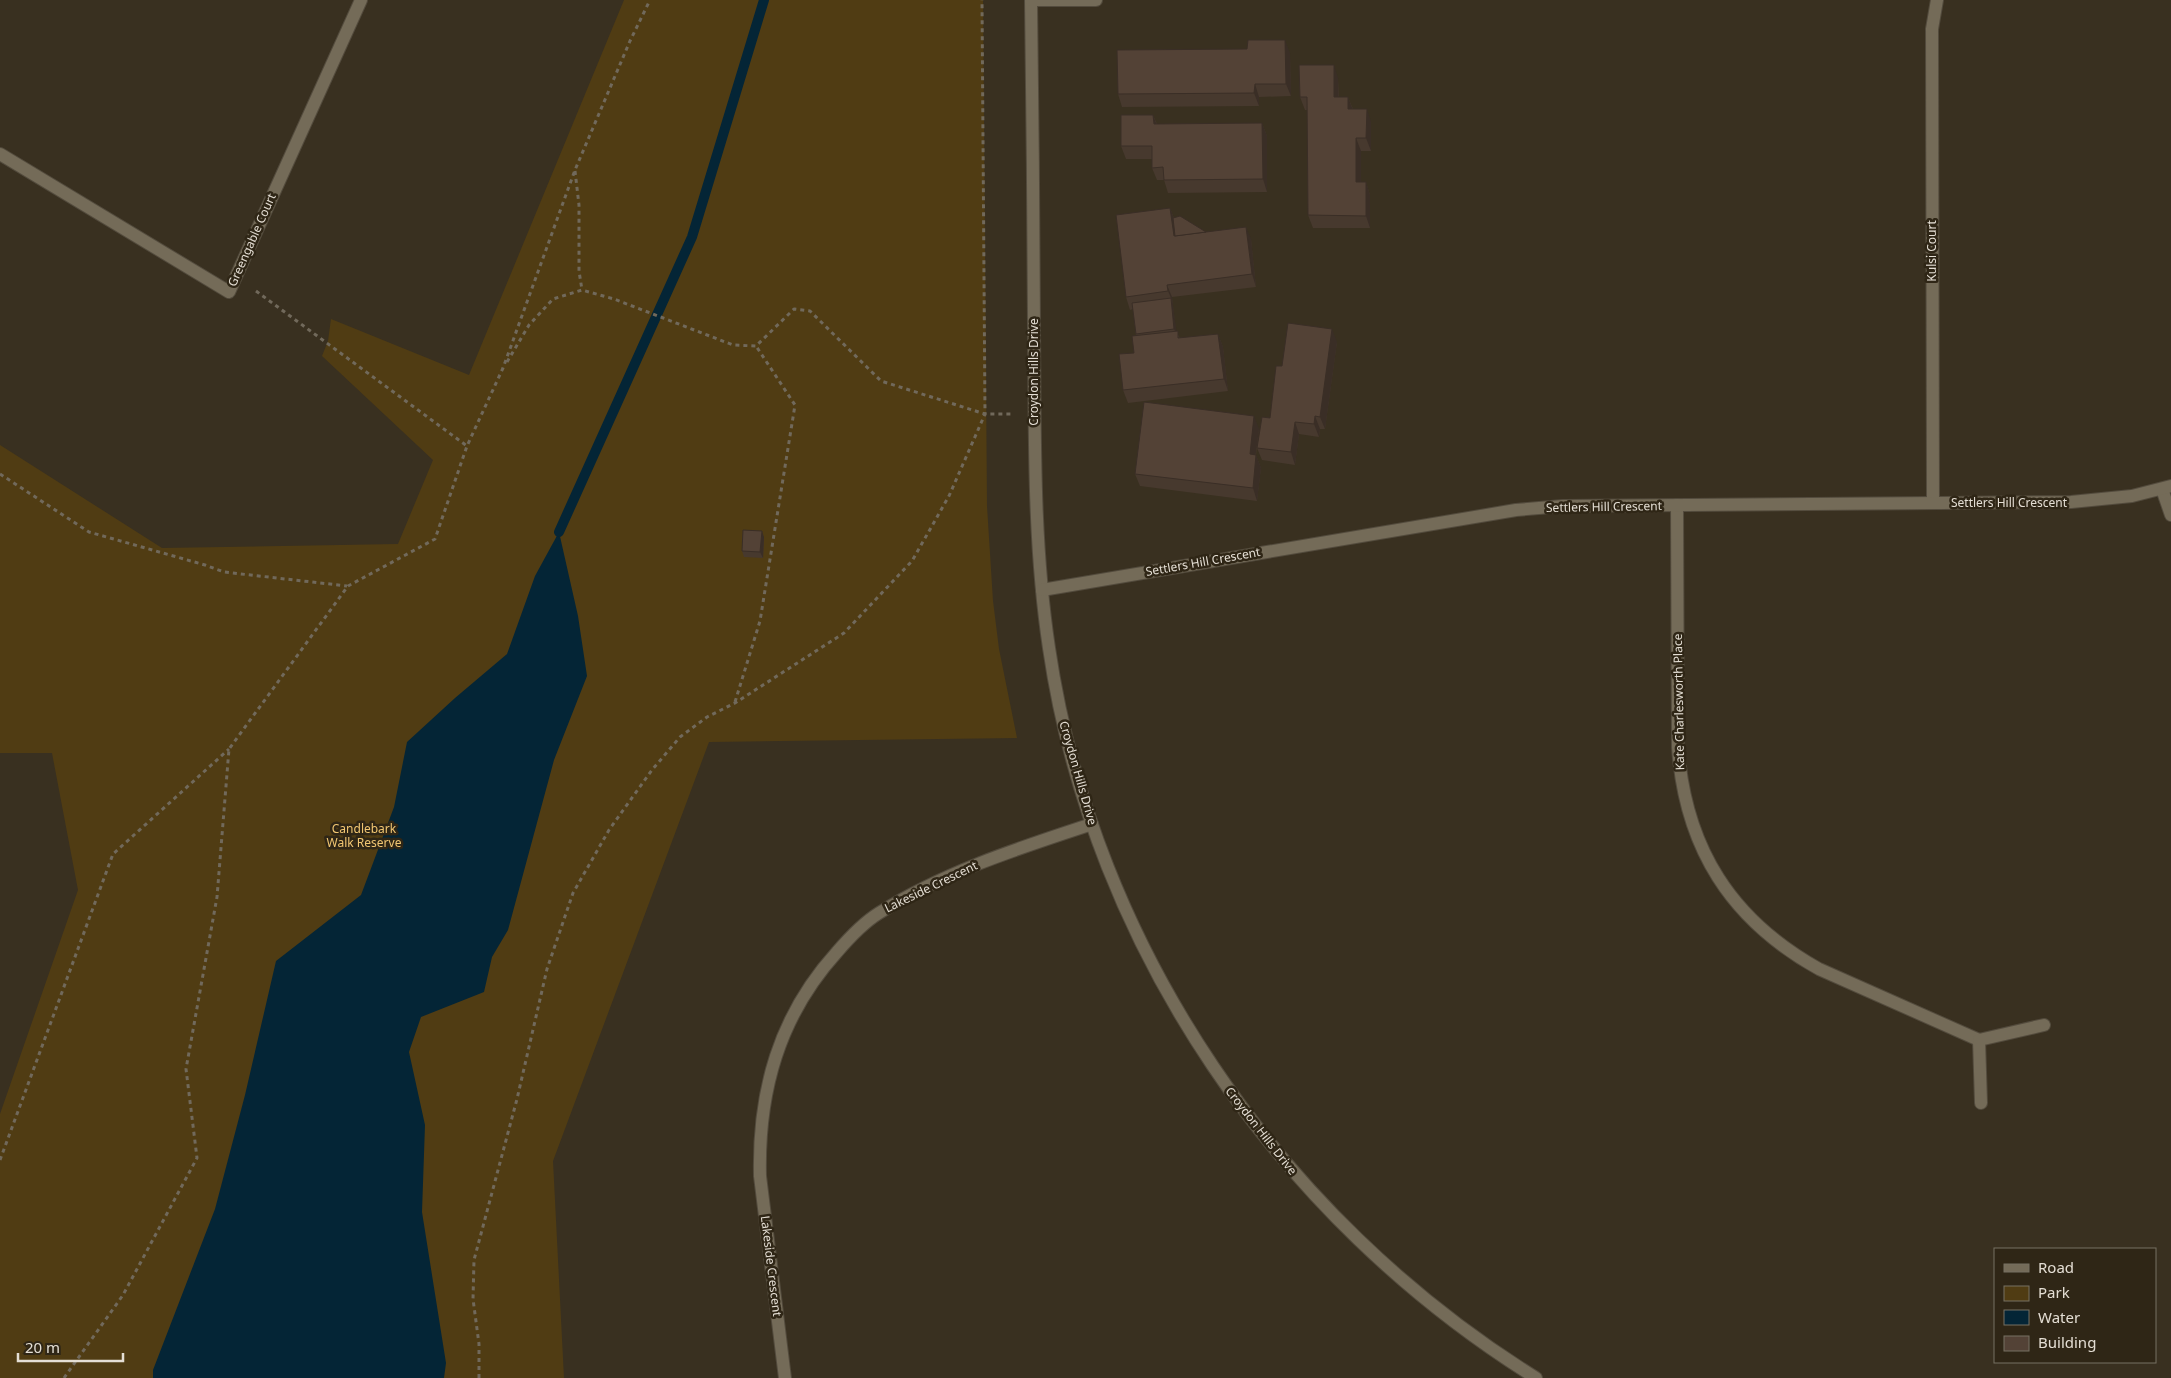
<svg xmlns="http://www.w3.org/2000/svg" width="2171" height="1378" font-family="'Noto Sans',sans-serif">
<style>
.green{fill:#503c13}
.water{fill:#042536}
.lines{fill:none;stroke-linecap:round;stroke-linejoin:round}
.stream{stroke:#042536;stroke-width:10}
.minor-casing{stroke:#534b3d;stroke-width:14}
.path{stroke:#71695b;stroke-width:3;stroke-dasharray:4 4;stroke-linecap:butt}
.minor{stroke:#746b58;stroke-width:12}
.wall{fill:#47392e}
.shaded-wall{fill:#3a2e26}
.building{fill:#534236;stroke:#3a2e26}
.labels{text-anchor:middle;stroke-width:5;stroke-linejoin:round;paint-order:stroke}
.street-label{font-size:12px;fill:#e4ded4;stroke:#2f2616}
.park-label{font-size:12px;fill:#f1c672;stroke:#2f2616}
</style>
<rect width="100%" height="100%" fill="#393020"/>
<!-- green -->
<path class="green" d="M 624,0 L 983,0 L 987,506 L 993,601 L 999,649 L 1017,738 L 709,742 L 553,1161 L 564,1378 L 0,1378 L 0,1114 L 78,890 L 52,753 L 0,753 L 0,445 L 162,548 L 398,544 L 433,460 L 322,356 L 328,341 L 331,319 L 469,375 Z"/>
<!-- water -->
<path class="water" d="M 559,532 L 578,616 L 587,676 L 554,760 L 508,930 L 492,957 L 484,992 L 421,1017 L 409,1052 L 425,1125 L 422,1212 L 446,1363 L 444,1378 L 153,1378 L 153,1370 L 215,1209 L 245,1095 L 276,961 L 361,895 L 394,807 L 407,742 L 455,698 L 507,654 L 535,576 Z"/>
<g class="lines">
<!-- stream -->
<path class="stream" d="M 559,532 L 692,237 L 764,0"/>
<!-- minor casing -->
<g class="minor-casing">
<g id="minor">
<path d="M 1031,0 C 1032,109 1034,219 1034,328 C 1035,435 1033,542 1049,648 C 1093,949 1280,1219 1536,1378"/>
<path d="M 1031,0 L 1096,0"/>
<path d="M 0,154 L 229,292 L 361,0"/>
<path d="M 2162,489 L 2171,515"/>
<path d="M 1933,503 L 1932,29 L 1937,0"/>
<path d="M 1677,505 L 1678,747 C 1685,848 1731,920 1819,969 L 1979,1040"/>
<path d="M 1042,590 L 1516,510 L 1563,506 L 2071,502 L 2132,496 L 2171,486"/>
<path d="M 1981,1103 L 1979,1040 L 2044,1025"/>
<path d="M 785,1378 L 760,1176 C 758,1091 779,1016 837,952 C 849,938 863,923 879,913 C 944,872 1019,848 1092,824"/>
</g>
</g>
<!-- path -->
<g class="path">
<path d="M 575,171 L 579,205 L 579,271 L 582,290"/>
<path d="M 256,291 L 467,446"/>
<path d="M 507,362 L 529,325 L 553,299 L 582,290 L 614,299 L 733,345 L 756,346 L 794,309 L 810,311 L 881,381 L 985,414 L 1011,414"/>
<path d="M 0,474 L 89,532 L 205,565 L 224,572 L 347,586"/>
<path d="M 735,702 L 760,621 L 795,405 L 756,346"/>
<path d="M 0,1160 L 113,854 L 229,749"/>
<path d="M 64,1378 L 123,1295 L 197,1158 L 186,1069 L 217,897 L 229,749 L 348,586 L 435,539 L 467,446 L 503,368 L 575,170 L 630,41 L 650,0"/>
<path d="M 479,1378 L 479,1344 L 473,1299 L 474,1260 L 517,1099 L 547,969 L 573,893 L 609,830 L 652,770 L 680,737 L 707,717 L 735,703 L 844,633 L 912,561 L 949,496 L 985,414 L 982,0"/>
</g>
<!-- minor -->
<use href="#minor" class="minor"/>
</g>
<!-- wall -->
<g class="wall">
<path d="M 1290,53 L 1291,96 L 1259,97 L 1259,106 L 1122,107 L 1118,94 Z"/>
<path d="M 1338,78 L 1339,97 L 1348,97 L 1353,109 L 1371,122 L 1371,151 L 1361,151 L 1361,182 L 1366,182 L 1370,195 L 1370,228 L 1313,228 L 1308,215 L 1308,110 L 1305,110 L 1300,97 Z"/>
<path d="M 1153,115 L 1157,124 L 1262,123 L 1267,136 L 1267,192 L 1168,193 L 1164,180 L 1157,180 L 1152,168 L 1152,159 L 1126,159 L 1121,146 Z"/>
<path d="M 1170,208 L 1174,218 L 1206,232 L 1251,239 L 1256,287 L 1172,297 L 1176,331 L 1180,338 L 1218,334 L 1223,347 L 1228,391 L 1128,403 L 1123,390 L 1134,353 L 1136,336 L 1133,309 L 1130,310 L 1126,297 Z"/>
<path d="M 1337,342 L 1325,429 L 1320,429 L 1319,437 L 1299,434 L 1295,465 L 1262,460 L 1257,448 L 1270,418 L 1282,366 Z"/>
<path d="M 1259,429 L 1256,455 L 1261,468 L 1257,501 L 1140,486 L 1135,474 Z"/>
<path d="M 764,537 L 763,558 L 744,557 L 742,551 Z"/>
</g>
<!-- shaded-wall -->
<g class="shaded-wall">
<path d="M 1285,40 L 1290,53 L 1291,96 L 1286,84 Z"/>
<path d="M 1334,65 L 1338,78 L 1339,110 L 1334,97 Z"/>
<path d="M 1255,84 L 1259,97 L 1259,106 L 1254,93 Z"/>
<path d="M 1348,97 L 1353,110 L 1348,109 Z"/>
<path d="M 1367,109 L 1371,122 L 1371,151 L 1366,138 Z"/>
<path d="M 1153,115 L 1158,128 L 1154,124 Z"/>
<path d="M 1262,123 L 1267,136 L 1267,192 L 1263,179 Z"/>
<path d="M 1356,138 L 1361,151 L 1361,195 L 1356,182 Z"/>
<path d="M 1366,182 L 1370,195 L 1370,228 L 1366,216 Z"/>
<path d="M 1170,208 L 1175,221 L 1178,242 L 1174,236 Z"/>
<path d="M 1246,227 L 1251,239 L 1256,287 L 1252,274 Z"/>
<path d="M 1167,285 L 1172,297 L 1177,335 L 1174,329 L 1171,298 L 1168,291 Z"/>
<path d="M 1332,329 L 1337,342 L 1325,429 L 1320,417 Z"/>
<path d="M 1218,334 L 1223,347 L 1228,391 L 1224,379 Z"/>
<path d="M 1254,416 L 1259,429 L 1254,467 L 1250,454 Z"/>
<path d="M 1315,416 L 1320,429 L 1319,437 L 1314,424 Z"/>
<path d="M 1295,422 L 1299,434 L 1295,465 L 1291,452 Z"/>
<path d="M 1256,455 L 1261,468 L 1257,501 L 1253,488 Z"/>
<path d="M 762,531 L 764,537 L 763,558 L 760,552 Z"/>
</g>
<!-- building -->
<g class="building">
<path d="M 1248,40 L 1285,40 L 1286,84 L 1255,84 L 1254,93 L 1118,94 L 1117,50 L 1247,49 Z"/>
<path d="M 1299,65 L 1334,65 L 1334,97 L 1348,97 L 1348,109 L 1367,109 L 1366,138 L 1356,138 L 1356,182 L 1366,182 L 1366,216 L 1308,215 L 1307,97 L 1300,97 Z"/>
<path d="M 1121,115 L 1153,115 L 1154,124 L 1262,123 L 1263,179 L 1164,180 L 1163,167 L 1152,168 L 1152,146 L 1121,146 Z"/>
<path d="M 1170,208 L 1174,236 L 1246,227 L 1252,274 L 1167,285 L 1168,291 L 1126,297 L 1116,215 Z"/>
<path d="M 1180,216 L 1206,232 L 1175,236 L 1173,218 Z"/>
<path d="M 1171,298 L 1174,329 L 1136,334 L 1132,303 Z"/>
<path d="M 1288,323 L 1332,329 L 1320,417 L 1315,416 L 1314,424 L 1295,422 L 1291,452 L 1257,448 L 1262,417 L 1270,418 L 1276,366 L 1282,366 Z"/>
<path d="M 1178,331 L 1178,338 L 1218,334 L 1224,379 L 1123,390 L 1119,354 L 1134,353 L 1132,336 Z"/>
<path d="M 1144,402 L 1254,416 L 1250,454 L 1256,455 L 1253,488 L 1135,474 Z"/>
<path d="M 743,530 L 762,531 L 760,552 L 742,551 Z"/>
</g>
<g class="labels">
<!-- street labels -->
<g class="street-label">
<text transform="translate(252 240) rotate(-66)" y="4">Greengable Court</text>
<text transform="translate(1932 251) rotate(-90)" y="4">Kulsi Court</text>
<text transform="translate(1034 372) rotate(-90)" y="4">Croydon Hills Drive</text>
<text x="2009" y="507">Settlers Hill Crescent</text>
<text transform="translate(1604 507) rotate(-1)" y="4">Settlers Hill Crescent</text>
<text transform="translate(1203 562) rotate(-10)" y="4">Settlers Hill Crescent</text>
<text transform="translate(1679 702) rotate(-91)" y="4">Kate Charlesworth Place</text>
<text transform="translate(1078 773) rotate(74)" y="4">Croydon Hills Drive</text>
<text transform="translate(931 887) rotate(-26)" y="4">Lakeside Crescent</text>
<text transform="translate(1261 1131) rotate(52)" y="4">Croydon Hills Drive</text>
<text transform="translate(771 1266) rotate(83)" y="4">Lakeside Crescent</text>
</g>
<!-- park labels -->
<g class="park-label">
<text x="364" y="833">Candlebark<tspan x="364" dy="14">Walk Reserve</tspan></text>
</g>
</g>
<!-- legend -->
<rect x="1994" y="1248" width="162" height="115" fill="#2f2616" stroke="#777062"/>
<rect x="2004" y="1264" width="25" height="8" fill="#746b58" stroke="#777062"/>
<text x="2038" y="1273" font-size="15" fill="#e4ded4">Road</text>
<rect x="2004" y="1286" width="25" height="15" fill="#503c13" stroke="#777062"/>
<text x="2038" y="1298" font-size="15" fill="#e4ded4">Park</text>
<rect x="2004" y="1310" width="25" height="15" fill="#042536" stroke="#777062"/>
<text x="2038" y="1323" font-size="15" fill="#e4ded4">Water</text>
<rect x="2004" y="1336" width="25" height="15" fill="#534236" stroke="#777062"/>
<text x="2038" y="1348" font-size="15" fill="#e4ded4">Building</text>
<!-- scale -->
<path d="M18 1353v8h105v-8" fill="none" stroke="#e4ded4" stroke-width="2.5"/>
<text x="25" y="1353" font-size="15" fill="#e4ded4" stroke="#2f2616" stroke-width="4" paint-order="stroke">20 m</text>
</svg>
